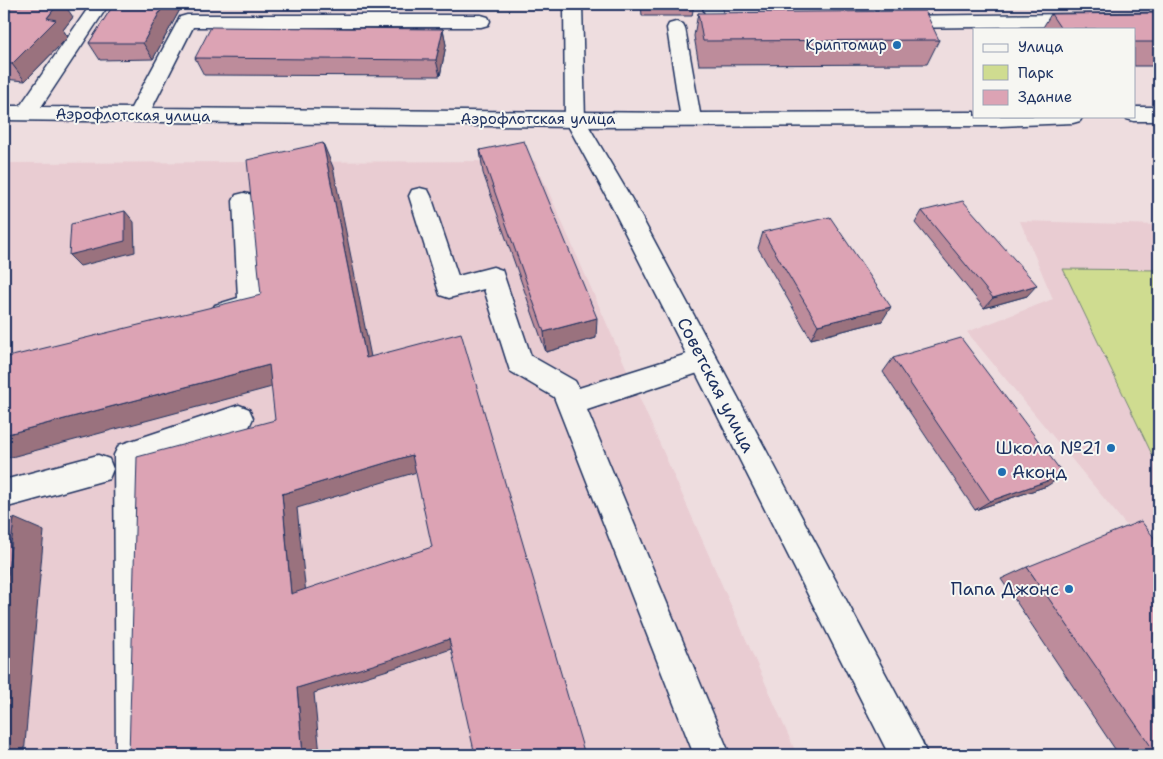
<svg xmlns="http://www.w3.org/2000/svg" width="1163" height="759" font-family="'Shantell Sans',sans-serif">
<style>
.built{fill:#e9ccd2}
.green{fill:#cfdc90;stroke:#758677}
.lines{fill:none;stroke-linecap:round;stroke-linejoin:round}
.minor-casing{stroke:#1b2f5e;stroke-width:3}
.major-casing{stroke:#1b2f5e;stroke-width:3}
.minor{fill:#f6f6f2;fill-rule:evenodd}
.major{fill:#f6f6f2;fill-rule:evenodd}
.wall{fill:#bd8c9b;stroke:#1b2f5e}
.shaded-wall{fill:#9a727e;stroke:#1b2f5e}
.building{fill:#dca3b4;stroke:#1b2f5e;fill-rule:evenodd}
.poi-dot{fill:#1f6fb2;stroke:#f6f6f2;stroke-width:2}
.labels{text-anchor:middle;stroke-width:4;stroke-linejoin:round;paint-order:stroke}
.far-poi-label{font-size:15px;fill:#1b2f5e;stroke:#f6f6f2;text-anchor:end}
.far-street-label{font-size:15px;fill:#1b2f5e;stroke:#f6f6f2}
.street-label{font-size:18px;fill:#1b2f5e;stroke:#f6f6f2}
.poi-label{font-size:18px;fill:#1b2f5e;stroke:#f6f6f2;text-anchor:end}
</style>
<rect width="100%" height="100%" fill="#eedddf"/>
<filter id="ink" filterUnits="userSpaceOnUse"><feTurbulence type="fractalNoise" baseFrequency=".02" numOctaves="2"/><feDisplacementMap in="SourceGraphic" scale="10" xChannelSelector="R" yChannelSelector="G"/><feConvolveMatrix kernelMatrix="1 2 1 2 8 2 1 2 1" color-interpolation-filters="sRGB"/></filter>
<g filter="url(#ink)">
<!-- built -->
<g class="built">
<path d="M 535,161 L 797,755 L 4,755 L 4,163 Z"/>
<path d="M 1020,221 L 1159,225 L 1159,565 L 967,332 L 1053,299 Z"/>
</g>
<!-- green -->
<path class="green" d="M 1063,269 L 1159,270 L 1159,469 Z"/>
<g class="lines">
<!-- minor casing -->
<g class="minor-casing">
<g id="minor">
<path d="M 91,4 L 109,4 L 41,107 L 131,108 L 178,21 L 180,17 L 187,15 L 481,15 L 488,17 L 490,21 L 488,25 L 481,27 L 193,27 L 152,108 L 680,113 L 667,28 L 669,24 L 676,22 L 683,24 L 685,28 L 700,113 L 974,112 L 974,116 L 1083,116 L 1080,121 L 1073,123 L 1000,126 L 575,127 L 4,120 L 4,106 L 20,106 Z"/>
<path d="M 702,4 L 720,4 L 724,17 L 749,19 L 751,23 L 749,27 L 742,29 L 709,27 Z"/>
<path d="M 1159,13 L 1159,25 L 892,28 L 885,26 L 883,22 L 885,18 L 892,16 Z"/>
<path d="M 1134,107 L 1159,107 L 1159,121 L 1134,121 L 1127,119 L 1125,116 L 1134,116 Z"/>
<path d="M 420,188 L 428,190 L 431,196 L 458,276 L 493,267 L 502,270 L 531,356 L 575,381 L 579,388 L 703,349 L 713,352 L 717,360 L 713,368 L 587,410 L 730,755 L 694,755 L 554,397 L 510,371 L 484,289 L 449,298 L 440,295 L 409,196 L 412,190 Z"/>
<path d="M 244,193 L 252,195 L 255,201 L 264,305 L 260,312 L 224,322 L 215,319 L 211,312 L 215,305 L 238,298 L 233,201 L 236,195 Z"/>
<path d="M 239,405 L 249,409 L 253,418 L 249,427 L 144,463 L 153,755 L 116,755 L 114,455 L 119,445 Z"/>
<path d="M 98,455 L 109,459 L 113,469 L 109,479 L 4,508 L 4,480 Z"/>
</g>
</g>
<!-- major casing -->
<g class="major-casing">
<path id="major" d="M 564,4 L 582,4 L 585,120 L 634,203 L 922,742 L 927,755 L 889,755 L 610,203 L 565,120 Z"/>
</g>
<!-- minor -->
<use href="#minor" class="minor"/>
<!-- major -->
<use href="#major" class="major"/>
</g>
<!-- wall -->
<g class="wall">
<path d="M 4,4 L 22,4 L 20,6 L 73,17 L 63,30 L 68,37 L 25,81 L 4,79 Z"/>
<path d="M 114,4 L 183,4 L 153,59 L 100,60 L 89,43 Z"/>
<path d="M 641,4 L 694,4 L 692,16 L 642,16 Z"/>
<path d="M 698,13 L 939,40 L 927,64 L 699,65 L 694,36 Z"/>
<path d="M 1159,13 L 1159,66 L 1134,66 L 1134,29 L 1042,29 L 1051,14 Z"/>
<path d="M 443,29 L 446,45 L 440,76 L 204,75 L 195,58 Z"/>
<path d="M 480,150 L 596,338 L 546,352 L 483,173 Z"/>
<path d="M 922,211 L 1027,296 L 984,308 L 915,223 Z"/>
<path d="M 763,232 L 882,321 L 811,339 L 758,248 Z"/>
<path d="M 893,358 L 1047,486 L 975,510 L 883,372 Z"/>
<path d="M 1027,567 L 1159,755 L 1119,755 L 1001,579 Z"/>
</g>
<!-- shaded-wall -->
<g class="shaded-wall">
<path d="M 4,4 L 22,4 L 6,26 L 4,24 Z"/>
<path d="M 58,4 L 64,4 L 73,17 L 63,30 L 68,37 L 25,81 L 12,64 Z"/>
<path d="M 164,4 L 183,4 L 153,59 L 143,43 Z"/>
<path d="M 443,29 L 446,45 L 440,76 L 436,60 Z"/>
<path d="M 323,143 L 333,167 L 375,377 L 366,358 Z"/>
<path d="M 125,211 L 134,222 L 135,252 L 80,266 L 69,255 Z"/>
<path d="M 1037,285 L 1027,296 L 984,308 L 993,298 Z"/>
<path d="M 891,307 L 882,321 L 811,339 L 818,325 Z"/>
<path d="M 597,318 L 596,338 L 546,352 L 544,332 Z"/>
<path d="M 269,365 L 283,384 L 4,459 L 4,435 Z"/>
<path d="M 412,455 L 420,471 L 297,508 L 307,604 L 291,594 L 282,494 Z"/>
<path d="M 1064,475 L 1047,486 L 975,510 L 990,501 Z"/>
<path d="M 14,518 L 44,531 L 24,755 L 4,755 L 4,608 Z"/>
<path d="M 449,639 L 457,647 L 407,664 L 314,693 L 320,755 L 303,755 L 297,688 Z"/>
</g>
<!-- building -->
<g class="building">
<path d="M 34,4 L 58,4 L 47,18 L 56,20 L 12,64 L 4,63 L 4,8 Z"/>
<path d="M 114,4 L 164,4 L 143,43 L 89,43 Z"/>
<path d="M 925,11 L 939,40 L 703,41 L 698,13 Z"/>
<path d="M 1159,13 L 1159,42 L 1134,42 L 1134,29 L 1061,29 L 1051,14 Z"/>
<path d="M 211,27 L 443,29 L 436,60 L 195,58 Z"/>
<path d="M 524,141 L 597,318 L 544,332 L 480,150 Z"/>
<path d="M 323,143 L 366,358 L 461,333 L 585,755 L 475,755 L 449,639 L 396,658 L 297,688 L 303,755 L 129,755 L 137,457 L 275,420 L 269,365 L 4,435 L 4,358 L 261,295 L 247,160 ZM 412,455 L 432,547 L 291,594 L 282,494 Z"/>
<path d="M 963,201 L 1037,285 L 993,298 L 922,211 Z"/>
<path d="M 125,211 L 125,241 L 69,255 L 71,224 Z"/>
<path d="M 830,217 L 891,307 L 818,325 L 763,232 Z"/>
<path d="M 961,338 L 1064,475 L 990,501 L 893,358 Z"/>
<path d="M 14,518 L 4,608 L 4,521 Z"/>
<path d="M 1141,521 L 1159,544 L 1159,755 L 1157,755 L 1027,567 Z"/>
</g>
</g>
<!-- markers -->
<g class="poi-dot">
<circle cx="897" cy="45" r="5"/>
<circle cx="1111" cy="448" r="5"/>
<circle cx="1002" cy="472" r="5"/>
<circle cx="1069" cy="589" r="5"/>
</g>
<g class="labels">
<!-- far-poi labels -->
<g class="far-poi-label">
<text x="887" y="50">Криптомир</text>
</g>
<!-- far-street labels -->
<g class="far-street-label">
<text transform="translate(133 115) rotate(1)" y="5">Аэрофлотская улица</text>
<text x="538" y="124">Аэрофлотская улица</text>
</g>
<!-- street labels -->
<g class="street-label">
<text transform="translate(716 385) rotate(63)" y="6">Советская улица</text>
</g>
<!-- poi labels -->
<g class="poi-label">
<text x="1101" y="454">Школа №21</text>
<text x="1012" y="478" text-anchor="start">Аконд</text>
<text x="1059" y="595">Папа Джонс</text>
</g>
</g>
<!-- margin -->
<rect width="1163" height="759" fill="none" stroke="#f6f6f2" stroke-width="20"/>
<rect x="10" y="10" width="1143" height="739" fill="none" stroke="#1b2f5e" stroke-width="2" filter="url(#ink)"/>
<!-- legend -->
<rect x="973" y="28" width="162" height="90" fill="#f6f6f2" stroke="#9ea6b7"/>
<rect x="983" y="44" width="25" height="8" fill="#f6f6f2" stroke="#9ea6b7"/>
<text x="1018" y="52" font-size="15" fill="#1b2f5e">Улица</text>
<rect x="983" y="65" width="25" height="15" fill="#cfdc90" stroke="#9ea6b7"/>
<text x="1018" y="78" font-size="15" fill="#1b2f5e">Парк</text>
<rect x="983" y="90" width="25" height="15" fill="#dca3b4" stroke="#9ea6b7"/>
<text x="1018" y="102" font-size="15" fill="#1b2f5e">Здание</text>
</svg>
